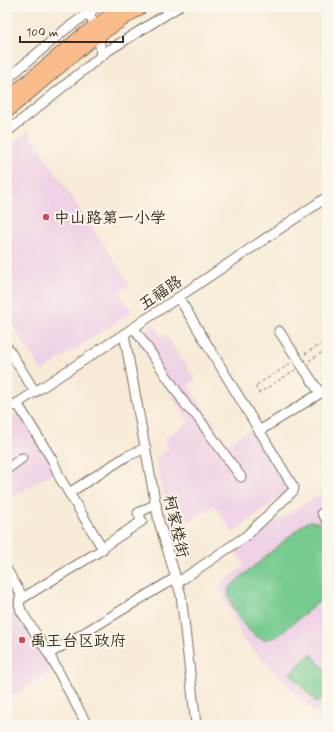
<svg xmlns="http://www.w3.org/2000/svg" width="334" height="732" font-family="Mynerve,'LXGW WenKai TC',sans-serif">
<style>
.built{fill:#efd0e5}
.park{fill:#76cb8f;stroke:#587a56}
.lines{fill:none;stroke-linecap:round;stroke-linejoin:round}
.minor-casing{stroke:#7d6e5f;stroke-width:11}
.major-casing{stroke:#7d6e5f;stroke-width:14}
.path{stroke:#7d6e5f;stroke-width:1;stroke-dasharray:3 3;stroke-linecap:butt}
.minor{stroke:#fff;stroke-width:9}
.major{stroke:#f9bc8a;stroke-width:12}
.poi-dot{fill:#d1495b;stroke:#fbf7ec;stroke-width:1.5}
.labels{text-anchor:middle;stroke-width:4;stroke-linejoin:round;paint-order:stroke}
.poi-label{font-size:16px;fill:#3b2a1e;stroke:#fbf7ec;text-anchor:start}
.street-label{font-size:16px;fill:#3b2a1e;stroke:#fbf7ec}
</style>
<rect width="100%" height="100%" fill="#fbf7ec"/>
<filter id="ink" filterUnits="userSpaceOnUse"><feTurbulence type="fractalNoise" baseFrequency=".025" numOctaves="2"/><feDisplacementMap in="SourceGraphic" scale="8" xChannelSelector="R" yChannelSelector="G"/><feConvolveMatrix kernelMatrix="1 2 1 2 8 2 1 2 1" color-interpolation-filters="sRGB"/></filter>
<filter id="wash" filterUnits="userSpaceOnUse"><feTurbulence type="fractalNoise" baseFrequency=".012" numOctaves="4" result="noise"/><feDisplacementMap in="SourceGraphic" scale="16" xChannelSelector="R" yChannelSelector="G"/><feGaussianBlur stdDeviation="0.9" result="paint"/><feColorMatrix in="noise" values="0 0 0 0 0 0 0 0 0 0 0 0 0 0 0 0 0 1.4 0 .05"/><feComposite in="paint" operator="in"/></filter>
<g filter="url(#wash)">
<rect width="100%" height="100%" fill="#f7ebd7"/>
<!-- built -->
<g class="built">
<path d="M 28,131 L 130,285 L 119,292 L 132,311 L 42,371 L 7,316 L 7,148 Z"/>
<path d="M 154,324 L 162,336 L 165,334 L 196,380 L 188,385 L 227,444 L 255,426 L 291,488 L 233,533 L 214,505 L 168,535 L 164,529 L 170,525 L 155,458 L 169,449 L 164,439 L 189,423 L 135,337 Z"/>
<path d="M 20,412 L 56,471 L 7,500 L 7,420 Z"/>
<path d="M 327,489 L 327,702 L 315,713 L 242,638 L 219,585 L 245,566 L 234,549 Z"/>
<path d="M 7,573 L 18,591 L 16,605 L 55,670 L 7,699 Z"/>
</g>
<!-- park -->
<g class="park">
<path d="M 310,521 L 322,523 L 327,527 L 327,595 L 278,636 C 273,638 267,640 262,639 C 247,635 229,605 228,590 L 234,583 L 304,524 Z"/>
<path d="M 311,654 L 327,672 L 327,694 L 317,703 L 290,673 Z"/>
</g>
</g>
<g filter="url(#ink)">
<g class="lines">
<!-- minor casing -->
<g class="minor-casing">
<g id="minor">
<path d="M 87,8 L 99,36 L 101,56"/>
<path d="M 7,79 L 66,29 L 97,7"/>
<path d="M 7,132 L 106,52 L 178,7"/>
<path d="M 134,328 L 188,408 L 196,415 L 241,477"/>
<path d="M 279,331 L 320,393"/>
<path d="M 124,334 L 159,522 L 181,595 L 196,725"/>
<path d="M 7,347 L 35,392"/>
<path d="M 17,403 L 53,461 L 60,478 L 103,549 L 21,599"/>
<path d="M 7,410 L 124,334 L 327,197"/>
<path d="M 259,431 L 327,389"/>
<path d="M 7,469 L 22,458"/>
<path d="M 69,493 L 127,456 L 146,448"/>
<path d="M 322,513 L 327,520"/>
<path d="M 103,547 L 142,521 L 138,513 L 156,504"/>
<path d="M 7,570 L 21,594 L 19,603 L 21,611 L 49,654 L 87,725"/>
<path d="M 177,583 L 246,536 L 293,491 L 294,488 L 179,298"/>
<path d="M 49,654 L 175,578"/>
</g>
</g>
<!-- major casing -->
<g class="major-casing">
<g id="major">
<path d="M 7,98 L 82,35 L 122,7"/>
<path d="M 7,112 L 88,43 L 142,7"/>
</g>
</g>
<!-- path -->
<g class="path">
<path d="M 305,354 L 327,340"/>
<path d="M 309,361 L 327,349"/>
<path d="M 290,364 L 255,386 L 259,393 L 295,370"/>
</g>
<!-- minor -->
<use href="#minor" class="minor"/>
<!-- major -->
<use href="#major" class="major"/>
</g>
</g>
<!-- markers -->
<g class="poi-dot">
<circle cx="46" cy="217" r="4"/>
<circle cx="22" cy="640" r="4"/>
</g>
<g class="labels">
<!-- poi labels -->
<g class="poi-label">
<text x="54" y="223">中山路第一小学</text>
<text x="30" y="646">禹王台区政府</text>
</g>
<!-- street labels -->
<g class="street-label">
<text transform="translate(160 292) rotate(-34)" y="6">五福路</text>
<text transform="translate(177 526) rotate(77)" y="6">柯家楼街</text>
</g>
</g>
<!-- margin -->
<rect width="334" height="732" fill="none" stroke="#fbf7ec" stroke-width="24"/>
<!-- scale -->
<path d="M20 36v6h103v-6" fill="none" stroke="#3b2a1e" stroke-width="2"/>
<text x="26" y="36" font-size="12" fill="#3b2a1e" stroke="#fbf7ec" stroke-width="3" paint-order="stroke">100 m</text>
</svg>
